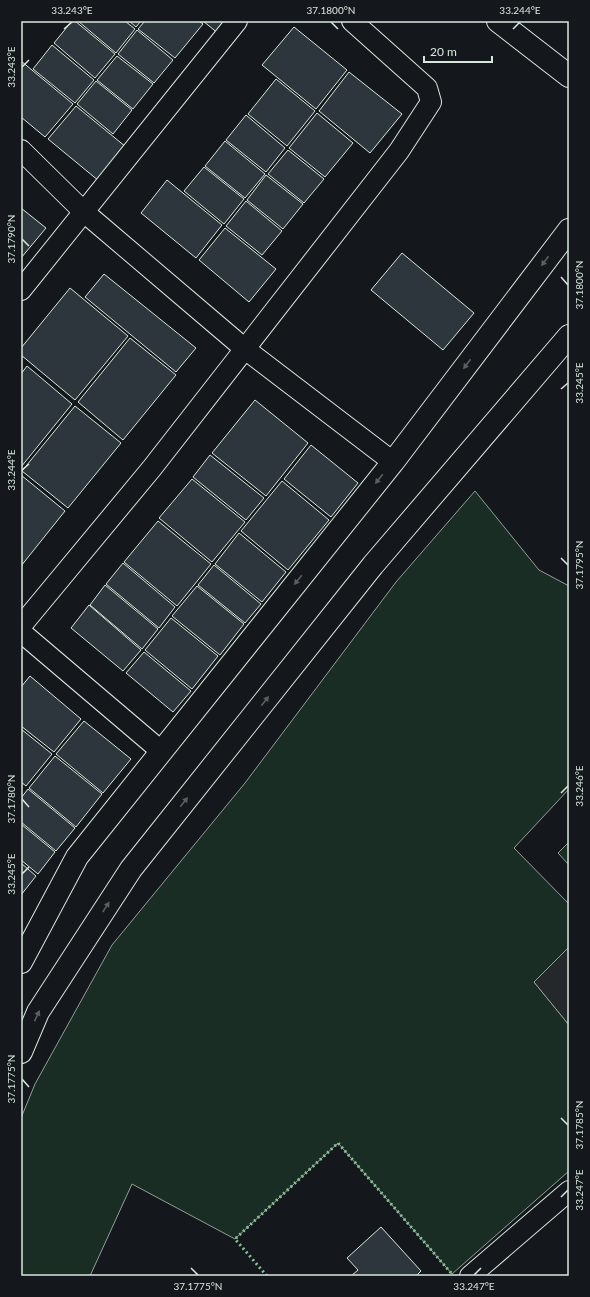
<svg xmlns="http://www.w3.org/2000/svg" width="590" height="1297" font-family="Lato,sans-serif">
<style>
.green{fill:#1a2d24;stroke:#939e99}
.parking{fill:#24282b;stroke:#939e99}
.building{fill:#2c363c;stroke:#d8e6dc}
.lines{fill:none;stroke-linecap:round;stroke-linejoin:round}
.street-casing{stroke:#d8e6dc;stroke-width:22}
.secondary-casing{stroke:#d8e6dc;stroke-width:24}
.street{stroke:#14181c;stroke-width:20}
.secondary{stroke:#14181c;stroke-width:22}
.hedge{stroke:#8ac095;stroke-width:3;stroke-dasharray:2 3;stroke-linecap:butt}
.oneway{fill:#59605f}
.ticks{fill:none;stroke:#d8e6dc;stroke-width:1.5}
.neatline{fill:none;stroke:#d8e6dc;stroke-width:1.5}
.ticks-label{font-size:10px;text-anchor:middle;fill:#d8e6dc}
</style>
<rect width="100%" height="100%" fill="#14181c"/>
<!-- green -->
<g class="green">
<path d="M 475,491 L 539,570 L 569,586 L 569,789 L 514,848 L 569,904 L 569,947 L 534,982 L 569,1025 L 569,1171 L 452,1274 L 338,1143 L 235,1239 L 132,1184 L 90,1276 L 21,1276 L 21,1118 L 35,1084 L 112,945 L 245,783 L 396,582 Z"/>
<path d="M 569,842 L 569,865 L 558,853 Z"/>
</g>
<!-- parking -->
<path class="parking" d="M 569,947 L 569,1025 L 534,982 Z"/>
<!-- building -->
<g class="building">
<path d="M 72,21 L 75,21 L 115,54 L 95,78 L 54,43 Z"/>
<path d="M 78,21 L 125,21 L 135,29 L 116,53 Z"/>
<path d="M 129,21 L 141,21 L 136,27 Z"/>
<path d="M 145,21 L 199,21 L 203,24 L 175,58 L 138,29 Z"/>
<path d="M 203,21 L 230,21 L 219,34 Z"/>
<path d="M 294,27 L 347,70 L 316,109 L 262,65 Z"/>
<path d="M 137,30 L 173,60 L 154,83 L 118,54 Z"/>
<path d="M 52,45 L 94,80 L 75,103 L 33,69 Z"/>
<path d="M 117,56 L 153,84 L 133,109 L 97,80 Z"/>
<path d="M 21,61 L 73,104 L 45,137 L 21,117 Z"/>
<path d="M 349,72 L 402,114 L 370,153 L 319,111 Z"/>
<path d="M 276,79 L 315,111 L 287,146 L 248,114 Z"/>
<path d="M 96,81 L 132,110 L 113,134 L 77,104 Z"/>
<path d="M 76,106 L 126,147 L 99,181 L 48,139 Z"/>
<path d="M 317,113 L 353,143 L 325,177 L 289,148 Z"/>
<path d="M 246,115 L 285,148 L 266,172 L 226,140 Z"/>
<path d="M 225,141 L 265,174 L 245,198 L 205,166 Z"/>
<path d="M 288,150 L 324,179 L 304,203 L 268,174 Z"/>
<path d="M 204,167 L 244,199 L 224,224 L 184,191 Z"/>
<path d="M 266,175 L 303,204 L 283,229 L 247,200 Z"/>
<path d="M 167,180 L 222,225 L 196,258 L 141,213 Z"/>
<path d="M 246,201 L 282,231 L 262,255 L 226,226 Z"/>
<path d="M 21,208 L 46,228 L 21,258 Z"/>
<path d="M 225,228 L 276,269 L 249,302 L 199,260 Z"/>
<path d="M 402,253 L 474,313 L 443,350 L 371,290 Z"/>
<path d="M 104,274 L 196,348 L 176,372 L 85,297 Z"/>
<path d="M 70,288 L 128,336 L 75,400 L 21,355 L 21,348 Z"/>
<path d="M 130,338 L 176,375 L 123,440 L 78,402 Z"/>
<path d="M 27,366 L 72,404 L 21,467 L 21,374 Z"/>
<path d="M 255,400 L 308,443 L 266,496 L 212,453 Z"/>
<path d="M 75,406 L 121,443 L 68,508 L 22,471 Z"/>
<path d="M 311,445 L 358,483 L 331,517 L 284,479 Z"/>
<path d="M 210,455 L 264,498 L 246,520 L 193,477 Z"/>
<path d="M 21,475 L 65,511 L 21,566 Z"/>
<path d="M 192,479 L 245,522 L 212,562 L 159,518 Z"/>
<path d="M 282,481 L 329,520 L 288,570 L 241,531 Z"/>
<path d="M 158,521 L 211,564 L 177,606 L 124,562 Z"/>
<path d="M 239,533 L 286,572 L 262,602 L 215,564 Z"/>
<path d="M 123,563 L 175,607 L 159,628 L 106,584 Z"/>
<path d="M 214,565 L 261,604 L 245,623 L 198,585 Z"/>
<path d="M 105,585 L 158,629 L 142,649 L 90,605 Z"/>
<path d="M 197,586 L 244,624 L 220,655 L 172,616 Z"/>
<path d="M 89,605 L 141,650 L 123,671 L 71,628 Z"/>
<path d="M 171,618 L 218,656 L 192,689 L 145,650 Z"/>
<path d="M 144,652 L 191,691 L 173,712 L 126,673 Z"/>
<path d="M 30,676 L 81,719 L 54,752 L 21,726 L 21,687 Z"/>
<path d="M 84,721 L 131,759 L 103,793 L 56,754 Z"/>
<path d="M 21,729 L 52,754 L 26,786 L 21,782 Z"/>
<path d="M 55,756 L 102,794 L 76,827 L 29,788 Z"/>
<path d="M 28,789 L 75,828 L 56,851 L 21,822 L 21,798 Z"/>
<path d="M 21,824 L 55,852 L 38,874 L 21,860 Z"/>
<path d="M 21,863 L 36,876 L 21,895 Z"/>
<path d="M 381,1227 L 421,1271 L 416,1276 L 351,1276 L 358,1270 L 347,1258 Z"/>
</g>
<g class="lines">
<!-- street casing -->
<g class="street-casing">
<g id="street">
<path d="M 21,150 L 84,212 L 245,349 L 393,462"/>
<path d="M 21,290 L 237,21"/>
<path d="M 21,626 L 152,468 L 399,151 L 431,102 L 427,88 L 352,21"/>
<path d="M 21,632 L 161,751"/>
<path d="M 470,1276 L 569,1191"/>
</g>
</g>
<!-- secondary casing -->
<g class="secondary-casing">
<g id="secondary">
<path d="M 498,21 L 569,76"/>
<path d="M 21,962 L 77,857 L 393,462 L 569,230"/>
<path d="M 21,1052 L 38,1012 L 131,869 L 373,565 L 569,336"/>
</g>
</g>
<!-- street -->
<use href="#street" class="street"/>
<!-- secondary -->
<use href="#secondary" class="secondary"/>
<!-- hedge -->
<path class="hedge" d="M 267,1276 L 235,1239 L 338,1143 L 452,1274 L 451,1276"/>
</g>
<!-- one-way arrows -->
<defs><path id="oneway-solid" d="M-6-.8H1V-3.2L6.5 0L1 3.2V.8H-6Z"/></defs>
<g class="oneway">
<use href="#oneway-solid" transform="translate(545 261) rotate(127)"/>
<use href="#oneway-solid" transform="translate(467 364) rotate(127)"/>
<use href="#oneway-solid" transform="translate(379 479) rotate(129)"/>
<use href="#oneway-solid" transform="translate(298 580) rotate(129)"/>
<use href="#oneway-solid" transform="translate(265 701) rotate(-52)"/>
<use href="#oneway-solid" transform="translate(184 802) rotate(-52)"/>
<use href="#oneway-solid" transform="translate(106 907) rotate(-57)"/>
<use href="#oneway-solid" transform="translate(37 1016) rotate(-65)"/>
</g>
<!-- ticks -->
<path class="ticks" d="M 331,22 L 338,29M 64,29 L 72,22M 513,29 L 520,22M 22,67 L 29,60M 22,239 L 29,246M 561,277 L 568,285M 561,389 L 568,383M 22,470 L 29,464M 561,558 L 568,565M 561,793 L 568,786M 22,799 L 29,807M 22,874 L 29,867M 22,1079 L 29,1087M 561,1118 L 568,1125M 561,1197 L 568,1190M 191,1268 L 198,1275M 474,1275 L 481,1268"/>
<!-- border -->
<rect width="590" height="1297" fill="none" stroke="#14181c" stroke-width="44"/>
<!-- scale -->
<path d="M424 56v6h68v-6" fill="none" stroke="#d8e6dc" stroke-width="2"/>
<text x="430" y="56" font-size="12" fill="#d8e6dc" stroke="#14181c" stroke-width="3" paint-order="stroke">20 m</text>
<rect x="22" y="22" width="546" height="1253" class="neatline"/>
<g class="ticks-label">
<text x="72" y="14">33.243°E</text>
<text x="331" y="14">37.1800°N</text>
<text x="520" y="14">33.244°E</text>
<text transform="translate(11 67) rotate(-90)" y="4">33.243°E</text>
<text transform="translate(11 239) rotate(-90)" y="4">37.1790°N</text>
<text transform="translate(579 285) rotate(-90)" y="4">37.1800°N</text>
<text transform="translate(579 383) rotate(-90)" y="4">33.245°E</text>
<text transform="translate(11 470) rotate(-90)" y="4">33.244°E</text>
<text transform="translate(579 565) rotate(-90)" y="4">37.1795°N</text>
<text transform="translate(579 786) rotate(-90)" y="4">33.246°E</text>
<text transform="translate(11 799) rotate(-90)" y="4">37.1780°N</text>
<text transform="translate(11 874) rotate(-90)" y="4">33.245°E</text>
<text transform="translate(11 1079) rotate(-90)" y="4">37.1775°N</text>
<text transform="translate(579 1125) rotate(-90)" y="4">37.1785°N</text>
<text transform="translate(579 1190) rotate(-90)" y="4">33.247°E</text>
<text x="198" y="1290">37.1775°N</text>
<text x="474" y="1290">33.247°E</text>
</g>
</svg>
